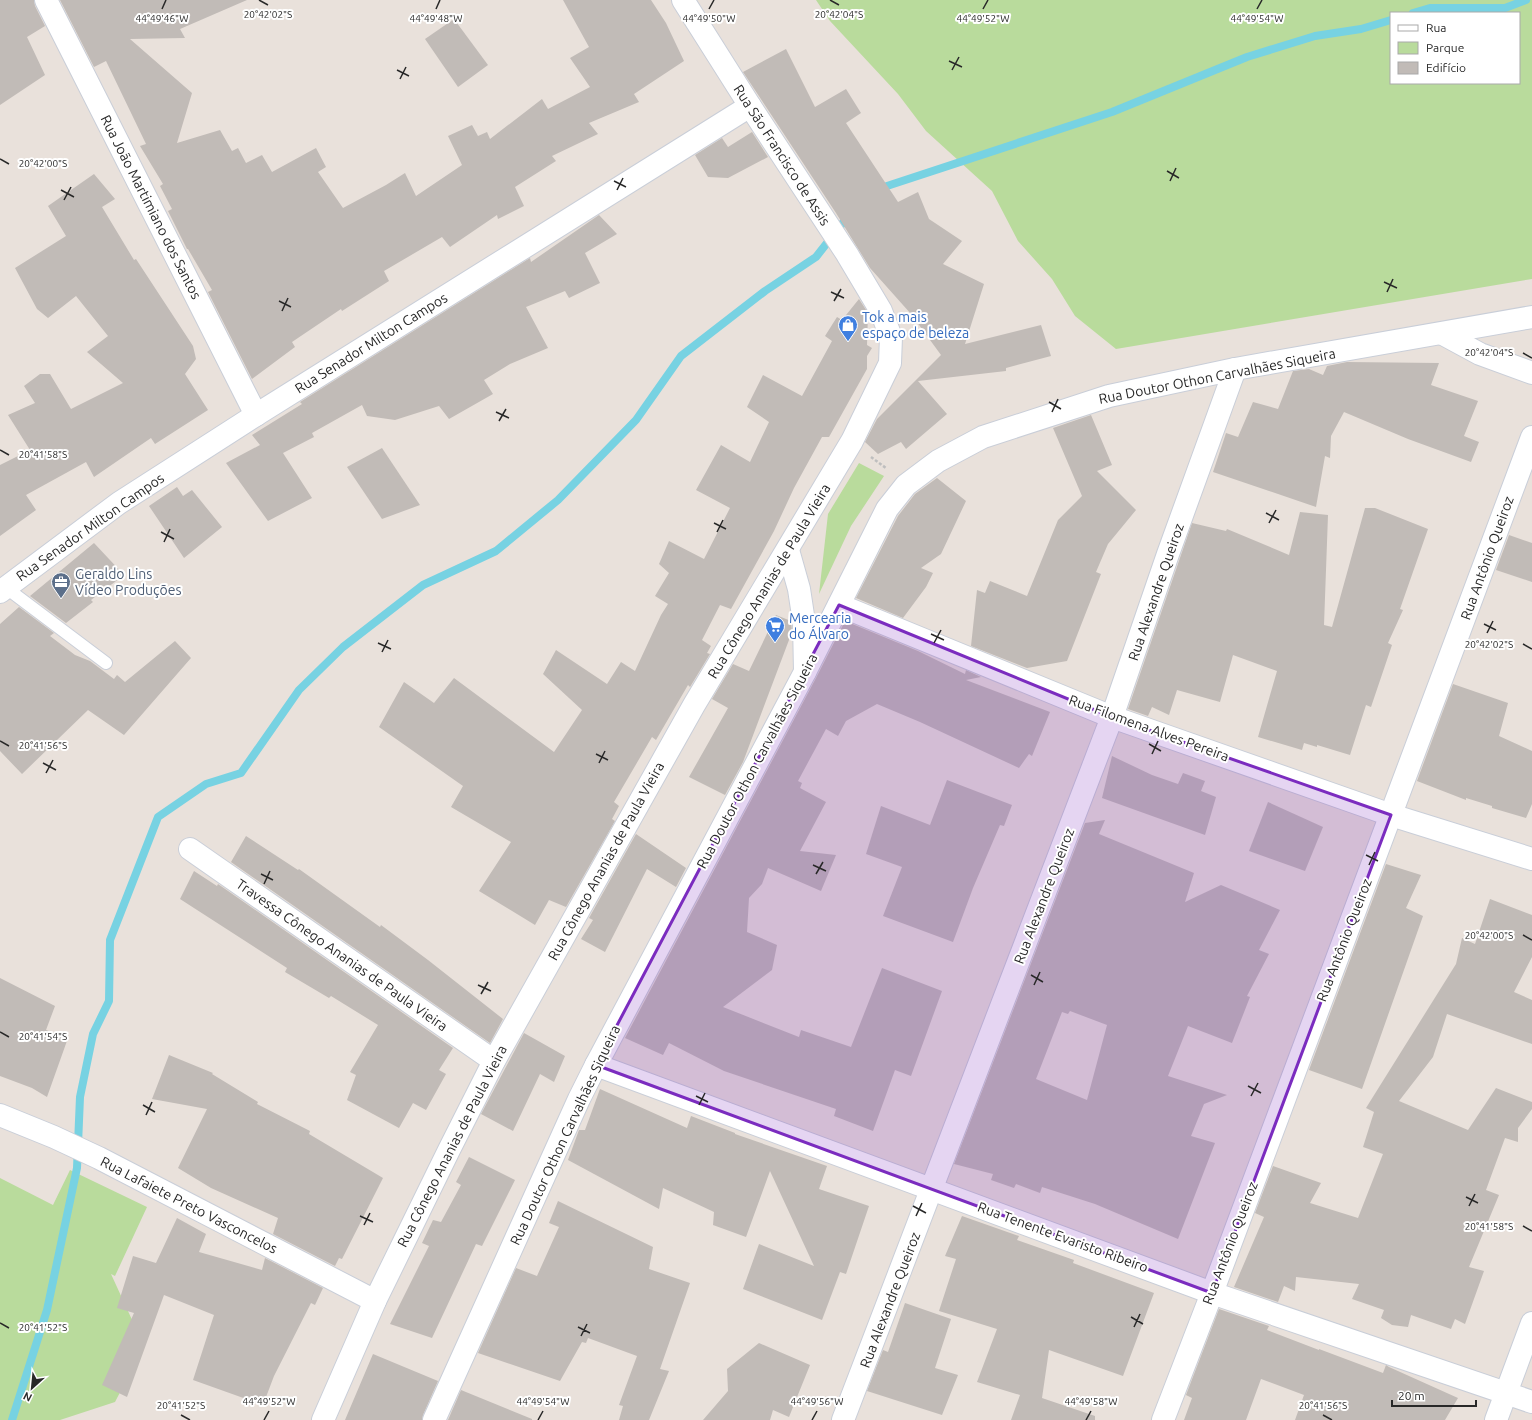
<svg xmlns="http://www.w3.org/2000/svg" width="1532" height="1420" font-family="Ubuntu,sans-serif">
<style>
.green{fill:#b9db9c;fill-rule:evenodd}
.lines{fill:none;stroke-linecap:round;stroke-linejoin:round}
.stream{stroke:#77d2e2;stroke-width:8}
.building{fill:#c1bbb7;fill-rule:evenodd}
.service-casing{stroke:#c9ced8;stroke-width:14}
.minor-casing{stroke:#c9ced8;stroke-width:24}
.tertiary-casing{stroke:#c9ced8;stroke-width:24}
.path{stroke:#bebebe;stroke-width:2.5;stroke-dasharray:3 2;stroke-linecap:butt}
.service{stroke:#fff;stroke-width:12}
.minor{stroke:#fff;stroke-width:22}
.tertiary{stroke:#fff;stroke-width:22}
.marked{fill:#7b2cbf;fill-opacity:0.2;stroke:#7b2cbf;stroke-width:3;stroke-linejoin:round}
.ticks{fill:none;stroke:#282828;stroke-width:1.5}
.labels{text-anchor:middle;stroke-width:4;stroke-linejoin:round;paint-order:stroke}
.street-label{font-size:14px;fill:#282828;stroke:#fff}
.shop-label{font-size:14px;fill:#366cbe;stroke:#fff;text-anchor:start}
.service-label{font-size:14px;fill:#4e5e75;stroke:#fff;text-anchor:start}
.ticks-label{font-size:10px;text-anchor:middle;fill:#282828;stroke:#fff;stroke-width:4;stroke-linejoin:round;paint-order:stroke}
</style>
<rect width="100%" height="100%" fill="#e9e1db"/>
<!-- green -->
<g class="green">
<path d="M 816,0 L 1532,0 L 1532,279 L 1116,349 L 1075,316 L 1052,279 L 1018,241 L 992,191 L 926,131 L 898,94 L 830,21 ZM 1391,13 L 1519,13 L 1519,83 L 1391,83 Z"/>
<path d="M 859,463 L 884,476 L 851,526 L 819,594 L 828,514 Z"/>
<path d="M 70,1170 L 147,1207 L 115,1276 L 111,1274 L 144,1346 L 115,1402 L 60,1420 L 0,1420 L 0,1178 L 53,1205 Z"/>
</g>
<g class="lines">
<!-- stream -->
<g class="stream">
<path d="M 1413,13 L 1430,8 L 1505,8 L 1526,0"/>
<path d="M 879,192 L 887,186 L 1112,112 L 1247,57 L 1315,36 L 1361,29 L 1391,20"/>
<path d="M 12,1420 L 47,1310 L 77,1168 L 80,1097 L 93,1034 L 109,1001 L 110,940 L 158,817 L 206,784 L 241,773 L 299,690 L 343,647 L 423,585 L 496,551 L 558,500 L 636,420 L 681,356 L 765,291 L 816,257 L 849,215"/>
</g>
</g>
<!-- building -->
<g class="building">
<path d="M 0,0 L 34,0 L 35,6 L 45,26 L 27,37 L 45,75 L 0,105 Z"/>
<path d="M 60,0 L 247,0 L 180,29 L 185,38 L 130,39 L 192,93 L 177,143 L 220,130 L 232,151 L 238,148 L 246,163 L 262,155 L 272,172 L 316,148 L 326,167 L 318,172 L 343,208 L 386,185 L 405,173 L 416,196 L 462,165 L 448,136 L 472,125 L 478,136 L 487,132 L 490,139 L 542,99 L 548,109 L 590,87 L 570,58 L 589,47 L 563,0 L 651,0 L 666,23 L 684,61 L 634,94 L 639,102 L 589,123 L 598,134 L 552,156 L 556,161 L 515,187 L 524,206 L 498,219 L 497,215 L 450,247 L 442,237 L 384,271 L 389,281 L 342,311 L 341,309 L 292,342 L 295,347 L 252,379 L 208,292 L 212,290 L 188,249 L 187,249 L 168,211 L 172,209 L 160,186 L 163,184 L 140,146 L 146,144 L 106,61 L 94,67 Z"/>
<path d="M 454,19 L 488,65 L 458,87 L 425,39 Z"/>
<path d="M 786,49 L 815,107 L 846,89 L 861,113 L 846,123 L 898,202 L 918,192 L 929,219 L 962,241 L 943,264 L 984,284 L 965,344 L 1041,325 L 1051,356 L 1006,368 L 1006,371 L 918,381 L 947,414 L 906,449 L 901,442 L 878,454 L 865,442 L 877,419 L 941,355 L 911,314 L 870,268 L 836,213 L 743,72 Z"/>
<path d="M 752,132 L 768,157 L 728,178 L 708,177 L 695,155 L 722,138 L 728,147 Z"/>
<path d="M 94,174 L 115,199 L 102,207 L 134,260 L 136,259 L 193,346 L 196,359 L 185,374 L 208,410 L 155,444 L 151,438 L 94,477 L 86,462 L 26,495 L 36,510 L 0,536 L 0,465 L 30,450 L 8,415 L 35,403 L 24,386 L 40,374 L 50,374 L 71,409 L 123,383 L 87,352 L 108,336 L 76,296 L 48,318 L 37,309 L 15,268 L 66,236 L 48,206 Z"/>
<path d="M 599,215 L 617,234 L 585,253 L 600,283 L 569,298 L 565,291 L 526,307 L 548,348 L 510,364 L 484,380 L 493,394 L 449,419 L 439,406 L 395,420 L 367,416 L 362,405 L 312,433 L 314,437 L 283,453 L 312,498 L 268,521 L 226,463 L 260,445 L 252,435 L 302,404 L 300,402 L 530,258 L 531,262 Z"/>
<path d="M 859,299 L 868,313 L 867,345 L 872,348 L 867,356 L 867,369 L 829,437 L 822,437 L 794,488 L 774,531 L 731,609 L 720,605 L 702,640 L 711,646 L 707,653 L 710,654 L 690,687 L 688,685 L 656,740 L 652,737 L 614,802 L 619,806 L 612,819 L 615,821 L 566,907 L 549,900 L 535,925 L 479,891 L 511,842 L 451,807 L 463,786 L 379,727 L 404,682 L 434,703 L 454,678 L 554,752 L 582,710 L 543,674 L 556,650 L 607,684 L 621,662 L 635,671 L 661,615 L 668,604 L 655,596 L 669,573 L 659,564 L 669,541 L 704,559 L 730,508 L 696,490 L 721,445 L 750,462 L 769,422 L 747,407 L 763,375 L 802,396 L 832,341 L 825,336 L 837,317 L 842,320 Z"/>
<path d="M 1347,362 L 1439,363 L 1431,385 L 1478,401 L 1464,436 L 1479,442 L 1471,462 L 1408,439 L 1344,412 L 1331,436 L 1330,458 L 1325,456 L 1316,507 L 1213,472 L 1226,433 L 1238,437 L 1253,402 L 1278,409 L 1293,371 L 1309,369 L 1323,375 L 1327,366 Z"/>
<path d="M 1091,415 L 1112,465 L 1097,471 L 1136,510 L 1108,544 L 1096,572 L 1101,574 L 1067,661 L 1027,668 L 971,646 L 977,590 L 985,593 L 990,581 L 1027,596 L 1058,520 L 1082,496 L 1053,428 Z"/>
<path d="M 382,448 L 420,505 L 382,519 L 347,467 Z"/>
<path d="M 937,478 L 966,501 L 941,554 L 921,568 L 933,573 L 926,587 L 903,618 L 856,598 L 898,516 L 915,494 Z"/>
<path d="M 177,487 L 183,496 L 192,490 L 222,527 L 184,558 L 149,506 Z"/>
<path d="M 1365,508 L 1375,508 L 1428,529 L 1400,609 L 1403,610 L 1388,643 L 1392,645 L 1371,707 L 1366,705 L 1350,755 L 1317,745 L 1317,747 L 1304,743 L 1302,750 L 1258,737 L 1277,671 L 1233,655 L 1220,702 L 1177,690 L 1169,715 L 1152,707 L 1148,716 L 1128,709 L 1192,523 L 1226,531 L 1227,529 L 1289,555 L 1300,512 L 1328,515 L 1324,625 L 1332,627 Z"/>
<path d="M 1509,535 L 1532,543 L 1532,582 L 1496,570 Z"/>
<path d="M 94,543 L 124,575 L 91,600 L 93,602 L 66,623 L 30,596 Z"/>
<path d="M 19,607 L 54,633 L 50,636 L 75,655 L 90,661 L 114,679 L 117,675 L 125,682 L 175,641 L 191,658 L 124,735 L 88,710 L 22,774 L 0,751 L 0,624 Z"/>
<path d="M 776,615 L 791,621 L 792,632 L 743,762 L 725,795 L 689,777 L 728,708 L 712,699 L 733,664 L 749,671 Z"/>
<path d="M 845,621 L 918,651 L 965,674 L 966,670 L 981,677 L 966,680 L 1050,712 L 1032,756 L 1029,754 L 1019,768 L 920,722 L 877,704 L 846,721 L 838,736 L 826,729 L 798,781 L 802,783 L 800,788 L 826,802 L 800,851 L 836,855 L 821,891 L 768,868 L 762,884 L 749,898 L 747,932 L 777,945 L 772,970 L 723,1007 L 799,1037 L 801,1030 L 851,1047 L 882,968 L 942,991 L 911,1076 L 895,1070 L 873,1131 L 834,1116 L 836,1109 L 724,1071 L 669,1043 L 663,1055 L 625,1038 L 816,678 Z"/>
<path d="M 1453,684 L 1508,703 L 1499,736 L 1532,751 L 1532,804 L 1526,818 L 1492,808 L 1492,806 L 1466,798 L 1466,800 L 1417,781 Z"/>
<path d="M 1112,756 L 1152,775 L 1178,784 L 1183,773 L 1205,781 L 1201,791 L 1216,797 L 1205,835 L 1102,798 Z"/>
<path d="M 947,780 L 1012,805 L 1004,826 L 1000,825 L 973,888 L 953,942 L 883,916 L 902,867 L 866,854 L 881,806 L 930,825 Z"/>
<path d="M 1268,802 L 1323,827 L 1305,871 L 1249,851 Z"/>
<path d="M 1105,820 L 1099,834 L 1194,873 L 1185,902 L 1221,885 L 1280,910 L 1259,950 L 1269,954 L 1247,996 L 1250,997 L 1232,1043 L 1188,1026 L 1168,1076 L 1227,1095 L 1204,1104 L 1191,1136 L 1215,1143 L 1178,1239 L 1095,1204 L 1042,1187 L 1040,1193 L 1016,1184 L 1014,1188 L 991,1180 L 993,1174 L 954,1164 L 1085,823 ZM 1070,1011 L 1107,1025 L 1087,1100 L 1036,1079 L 1062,1012 L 1068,1014 Z"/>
<path d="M 636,834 L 686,868 L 676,887 L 647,869 L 605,952 L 581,939 L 593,920 L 589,918 Z"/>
<path d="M 246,836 L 298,870 L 299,869 L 380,927 L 381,925 L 428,960 L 503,1019 L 490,1043 L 231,862 Z"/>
<path d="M 1386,864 L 1421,875 L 1406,908 L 1423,916 L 1362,1089 L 1309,1070 Z"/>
<path d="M 194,871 L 217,886 L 218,884 L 453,1048 L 439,1070 L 446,1074 L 426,1110 L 413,1103 L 399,1128 L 347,1100 L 356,1075 L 350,1072 L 378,1025 L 331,996 L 329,998 L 285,972 L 287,968 L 180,899 Z"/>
<path d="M 1490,899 L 1532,915 L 1532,957 L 1514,992 L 1532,1000 L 1532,1044 L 1447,1014 L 1433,1057 L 1399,1101 L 1468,1130 L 1496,1088 L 1532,1102 L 1532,1109 L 1518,1128 L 1518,1142 L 1505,1138 L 1486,1190 L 1499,1195 L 1469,1267 L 1484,1271 L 1465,1324 L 1455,1319 L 1451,1329 L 1411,1315 L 1408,1327 L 1392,1325 L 1381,1318 L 1384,1310 L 1352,1299 L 1359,1284 L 1296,1277 L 1295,1291 L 1284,1286 L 1278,1302 L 1234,1287 L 1264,1217 L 1255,1213 L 1273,1166 L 1321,1183 L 1310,1203 L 1358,1218 L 1383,1154 L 1363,1147 L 1374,1112 L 1366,1108 L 1456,964 L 1462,938 L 1475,944 Z"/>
<path d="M 0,978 L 55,1006 L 46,1030 L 68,1038 L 47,1097 L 32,1088 L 0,1076 Z"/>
<path d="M 524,1033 L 565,1056 L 554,1082 L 540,1074 L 513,1131 L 481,1114 Z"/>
<path d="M 169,1055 L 213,1073 L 212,1074 L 258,1102 L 257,1104 L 310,1131 L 309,1134 L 383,1178 L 342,1259 L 339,1258 L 335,1266 L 273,1234 L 278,1218 L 211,1188 L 178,1168 L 207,1109 L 152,1099 Z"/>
<path d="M 600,1089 L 687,1128 L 691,1116 L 735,1133 L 735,1134 L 827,1166 L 819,1189 L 869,1206 L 846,1274 L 840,1272 L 822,1320 L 743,1289 L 759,1244 L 814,1266 L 770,1171 L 746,1237 L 713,1225 L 714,1212 L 663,1188 L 659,1209 L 568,1160 L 579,1130 L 585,1130 Z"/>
<path d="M 469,1157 L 515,1180 L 482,1246 L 476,1244 L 432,1338 L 390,1324 L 429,1246 L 422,1243 L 433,1220 L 441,1222 L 461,1185 L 456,1182 Z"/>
<path d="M 558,1201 L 653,1247 L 649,1269 L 690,1283 L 660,1369 L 669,1371 L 649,1420 L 619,1420 L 623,1406 L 619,1405 L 637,1356 L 588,1338 L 586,1343 L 582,1342 L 560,1381 L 478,1353 L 516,1268 L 537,1276 L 559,1227 L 549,1223 Z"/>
<path d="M 962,1216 L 1019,1236 L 1017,1240 L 1074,1260 L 1073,1263 L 1154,1293 L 1123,1376 L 1049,1350 L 1042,1398 L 1095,1416 L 1095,1420 L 1011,1420 L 1020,1395 L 977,1382 L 997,1329 L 939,1311 L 956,1259 L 945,1256 Z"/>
<path d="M 177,1218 L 206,1234 L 199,1252 L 262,1270 L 265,1258 L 323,1288 L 315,1305 L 311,1303 L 274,1376 L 263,1405 L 193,1380 L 214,1315 L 164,1295 L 127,1397 L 102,1385 L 134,1313 L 117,1308 L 133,1256 L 156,1263 Z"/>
<path d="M 905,1303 L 951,1319 L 935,1368 L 958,1375 L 942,1415 L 867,1391 L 883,1350 L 888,1352 Z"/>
<path d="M 1219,1309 L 1269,1326 L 1267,1330 L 1319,1350 L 1319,1349 L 1383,1373 L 1386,1365 L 1389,1367 L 1458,1398 L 1445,1420 L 1295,1420 L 1304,1395 L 1261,1379 L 1246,1420 L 1184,1420 L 1192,1398 L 1186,1395 Z"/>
<path d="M 759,1343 L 810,1365 L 789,1417 L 773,1410 L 770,1420 L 703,1420 L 728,1391 L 727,1369 Z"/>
<path d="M 373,1354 L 438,1381 L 423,1415 L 422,1420 L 345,1420 Z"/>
<path d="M 461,1390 L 532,1419 L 532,1420 L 448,1420 Z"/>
</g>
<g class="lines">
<!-- service casing -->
<g class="service-casing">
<path id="service" d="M 5,587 L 106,663"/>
</g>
<!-- minor casing -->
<g class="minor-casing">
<g id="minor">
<path d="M 46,0 L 256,415"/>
<path d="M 1443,334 L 1480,354 L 1532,373"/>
<path d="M 0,592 L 119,503 L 256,415 L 750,106"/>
<path d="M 839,605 L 1112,717 L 1391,815 L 1532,859"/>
<path d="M 190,849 L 494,1061"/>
<path d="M 596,1065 L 1212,1293 L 1532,1402"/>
<path d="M 0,1115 L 54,1137 L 99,1158 L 375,1301"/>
<path d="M 434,1420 L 579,1099 L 596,1065 L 805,672 L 887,509 L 906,485 L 938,461 L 983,437 L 1109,396 L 1235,369 L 1532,317"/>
<path d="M 843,1420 L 1112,717 L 1168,554 L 1235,369"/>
<path d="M 1163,1420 L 1212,1293 L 1532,437"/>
<path d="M 1496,1420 L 1532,1323"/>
</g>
</g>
<!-- tertiary casing -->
<g class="tertiary-casing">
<g id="tertiary">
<path d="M 788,550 L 799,589 L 804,622 L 805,672"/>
<path d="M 323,1420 L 375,1301 L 449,1150 L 494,1061 L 694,705 L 852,441 L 890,363 L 891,337 L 881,311 L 847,254 L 750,106 L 683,0"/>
</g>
</g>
<!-- path -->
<path class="path" d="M 871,457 L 886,468"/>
<!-- service -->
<use href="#service" class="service"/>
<!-- minor -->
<use href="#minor" class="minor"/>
<!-- tertiary -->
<use href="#tertiary" class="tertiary"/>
</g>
<!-- marked area -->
<path class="marked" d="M 839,605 L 1112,717 L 1391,815 L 1212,1293 L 596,1065 Z"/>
<!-- ticks -->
<path class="ticks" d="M 259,0 L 268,5M 830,0 L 839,5M 162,9 L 166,0M 436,9 L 440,0M 709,9 L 714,0M 983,9 L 988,0M 1257,9 L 1262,0M 949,61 L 962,67M 397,70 L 409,76M 952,70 L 959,57M 400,79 L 406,67M 0,159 L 9,164M 1167,171 L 1179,178M 614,181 L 626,187M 1170,181 L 1176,168M 61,190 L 74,197M 617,190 L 623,178M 64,200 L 71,187M 1384,282 L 1397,288M 831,292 L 844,298M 1387,292 L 1393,279M 279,301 L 291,307M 834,301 L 841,289M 282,311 L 288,298M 1523,353 L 1532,358M 1049,402 L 1061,409M 496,412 L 509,418M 1052,412 L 1058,399M 499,421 L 506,409M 0,450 L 9,455M 1266,513 L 1279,520M 714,523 L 726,529M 1269,523 L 1276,510M 161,532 L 174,539M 717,532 L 723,520M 164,542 L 170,529M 1484,624 L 1496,630M 1487,633 L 1493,621M 931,634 L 944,640M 378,643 L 391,649M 934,643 L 941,630M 1523,644 L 1532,649M 382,652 L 388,640M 0,741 L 9,746M 1149,744 L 1161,751M 596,754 L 608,760M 1152,754 L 1158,741M 43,763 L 56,770M 599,763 L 605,751M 46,773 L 53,760M 1366,855 L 1378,861M 813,865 L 826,871M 1369,865 L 1375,852M 261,874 L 273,880M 816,874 L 823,862M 264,884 L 270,871M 1523,935 L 1532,940M 1031,975 L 1043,982M 478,985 L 491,991M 1034,985 L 1040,972M 481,994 L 488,982M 0,1032 L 9,1037M 1248,1086 L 1261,1093M 696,1096 L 708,1102M 1251,1096 L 1258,1083M 143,1105 L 155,1112M 699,1105 L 705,1093M 146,1115 L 152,1102M 1466,1197 L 1478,1203M 913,1206 L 926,1213M 1469,1206 L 1475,1194M 360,1216 L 373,1222M 916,1216 L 922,1203M 364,1225 L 370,1213M 1523,1226 L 1532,1231M 1131,1317 L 1143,1324M 0,1323 L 9,1328M 578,1327 L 590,1333M 1134,1327 L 1140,1314M 581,1336 L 587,1324M 181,1415 L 190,1420M 1323,1415 L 1332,1420M 264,1420 L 269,1411M 538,1420 L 543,1411M 812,1420 L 817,1411M 1086,1420 L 1091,1411"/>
<!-- icons -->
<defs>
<g id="shop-pin" transform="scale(1)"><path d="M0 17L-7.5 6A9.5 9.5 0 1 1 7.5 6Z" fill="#3f7fe0" stroke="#fff"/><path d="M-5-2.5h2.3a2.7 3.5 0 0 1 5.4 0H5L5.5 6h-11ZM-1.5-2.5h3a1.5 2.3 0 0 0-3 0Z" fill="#fff"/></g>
<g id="office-pin" transform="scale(1)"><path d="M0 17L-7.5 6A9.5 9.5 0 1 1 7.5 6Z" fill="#5c6f8a" stroke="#fff"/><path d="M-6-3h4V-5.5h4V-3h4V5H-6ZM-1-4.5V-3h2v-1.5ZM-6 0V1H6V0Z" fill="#fff"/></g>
<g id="supermarket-pin" transform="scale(1)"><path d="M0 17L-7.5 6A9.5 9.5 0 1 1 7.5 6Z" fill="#3f7fe0" stroke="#fff"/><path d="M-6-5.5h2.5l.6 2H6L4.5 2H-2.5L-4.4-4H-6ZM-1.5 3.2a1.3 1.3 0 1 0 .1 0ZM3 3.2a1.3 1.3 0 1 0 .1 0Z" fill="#fff"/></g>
</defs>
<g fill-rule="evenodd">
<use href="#shop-pin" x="848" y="325"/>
<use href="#office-pin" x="61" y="582"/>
<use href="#supermarket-pin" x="775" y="626"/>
</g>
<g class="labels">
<!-- street labels -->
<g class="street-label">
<text transform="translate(782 155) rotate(57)" y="5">Rua São Francisco de Assis</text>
<text transform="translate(151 207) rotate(63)" y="5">Rua João Martimiano dos Santos</text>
<text transform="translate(371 343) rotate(-32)" y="5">Rua Senador Milton Campos</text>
<text transform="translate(1217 376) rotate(-11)" y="5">Rua Doutor Othon Carvalhães Siqueira</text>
<text transform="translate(90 527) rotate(-35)" y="5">Rua Senador Milton Campos</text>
<text transform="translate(1487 558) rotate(-70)" y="5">Rua Antônio Queiroz</text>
<text transform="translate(769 581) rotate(-59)" y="5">Rua Cônego Ananias de Paula Vieira</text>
<text transform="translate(1156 592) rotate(-71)" y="5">Rua Alexandre Queiroz</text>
<text transform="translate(1149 728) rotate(20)" y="5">Rua Filomena Alves Pereira</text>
<text transform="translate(757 761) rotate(-62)" y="5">Rua Doutor Othon Carvalhães Siqueira</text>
<text transform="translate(606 861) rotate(-61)" y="5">Rua Cônego Ananias de Paula Vieira</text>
<text transform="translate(1044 896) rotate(-69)" y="5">Rua Alexandre Queiroz</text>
<text transform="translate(1344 940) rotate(-69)" y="5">Rua Antônio Queiroz</text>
<text transform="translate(342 955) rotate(35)" y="5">Travessa Cônego Ananias de Paula Vieira</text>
<text transform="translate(565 1135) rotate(-65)" y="5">Rua Doutor Othon Carvalhães Siqueira</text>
<text transform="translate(452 1146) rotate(-63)" y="5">Rua Cônego Ananias de Paula Vieira</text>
<text transform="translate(189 1205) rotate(27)" y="5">Rua Lafaiete Preto Vasconcelos</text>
<text transform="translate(1063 1237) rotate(20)" y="5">Rua Tenente Evaristo Ribeiro</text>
<text transform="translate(1230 1243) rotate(-69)" y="5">Rua Antônio Queiroz</text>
<text transform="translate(890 1300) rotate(-69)" y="5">Rua Alexandre Queiroz</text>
</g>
<!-- shop labels -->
<g class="shop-label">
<text x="862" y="322">Tok a mais<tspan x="862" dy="16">espaço de beleza</tspan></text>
<text x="789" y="623">Mercearia<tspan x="789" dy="16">do Álvaro</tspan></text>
</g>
<!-- service labels -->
<g class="service-label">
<text x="75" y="579">Geraldo Lins<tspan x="75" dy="16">Vídeo Produções</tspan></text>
</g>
</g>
<g class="ticks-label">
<text x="268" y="18">20°42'02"S</text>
<text x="839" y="18">20°42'04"S</text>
<text x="162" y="22">44°49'46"W</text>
<text x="436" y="22">44°49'48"W</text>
<text x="709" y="22">44°49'50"W</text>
<text x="983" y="22">44°49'52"W</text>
<text x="1257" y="22">44°49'54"W</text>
<text x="43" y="167">20°42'00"S</text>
<text x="1489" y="356">20°42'04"S</text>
<text x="43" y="458">20°41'58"S</text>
<text x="1489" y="648">20°42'02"S</text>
<text x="43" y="749">20°41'56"S</text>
<text x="1489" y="939">20°42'00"S</text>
<text x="43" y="1040">20°41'54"S</text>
<text x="1489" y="1230">20°41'58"S</text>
<text x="43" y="1331">20°41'52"S</text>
<text x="269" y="1405">44°49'52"W</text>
<text x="543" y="1405">44°49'54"W</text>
<text x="817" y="1405">44°49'56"W</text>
<text x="1091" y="1405">44°49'58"W</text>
<text x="181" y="1409">20°41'52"S</text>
<text x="1323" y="1409">20°41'56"S</text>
</g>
<!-- legend -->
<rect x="1390" y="12" width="130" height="72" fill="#ffffff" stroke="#a9a9a9"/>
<rect x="1398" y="25" width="20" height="6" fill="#ffffff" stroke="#a9a9a9"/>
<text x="1426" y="32" font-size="12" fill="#282828">Rua</text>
<rect x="1398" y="42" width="20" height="12" fill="#b9db9c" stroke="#a9a9a9"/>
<text x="1426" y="52" font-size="12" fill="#282828">Parque</text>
<rect x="1398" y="62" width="20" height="12" fill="#c1bbb7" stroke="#a9a9a9"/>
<text x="1426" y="72" font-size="12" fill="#282828">Edifício</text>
<!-- north arrow -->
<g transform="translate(32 1388) rotate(207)" stroke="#ffffff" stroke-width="3" paint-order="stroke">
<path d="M0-3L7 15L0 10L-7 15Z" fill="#282828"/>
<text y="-6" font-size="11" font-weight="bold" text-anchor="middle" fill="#282828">N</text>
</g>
<!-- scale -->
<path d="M1392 1400v6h84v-6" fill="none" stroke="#282828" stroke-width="2"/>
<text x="1398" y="1400" font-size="12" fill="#282828" stroke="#ffffff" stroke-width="3" paint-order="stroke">20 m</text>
</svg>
